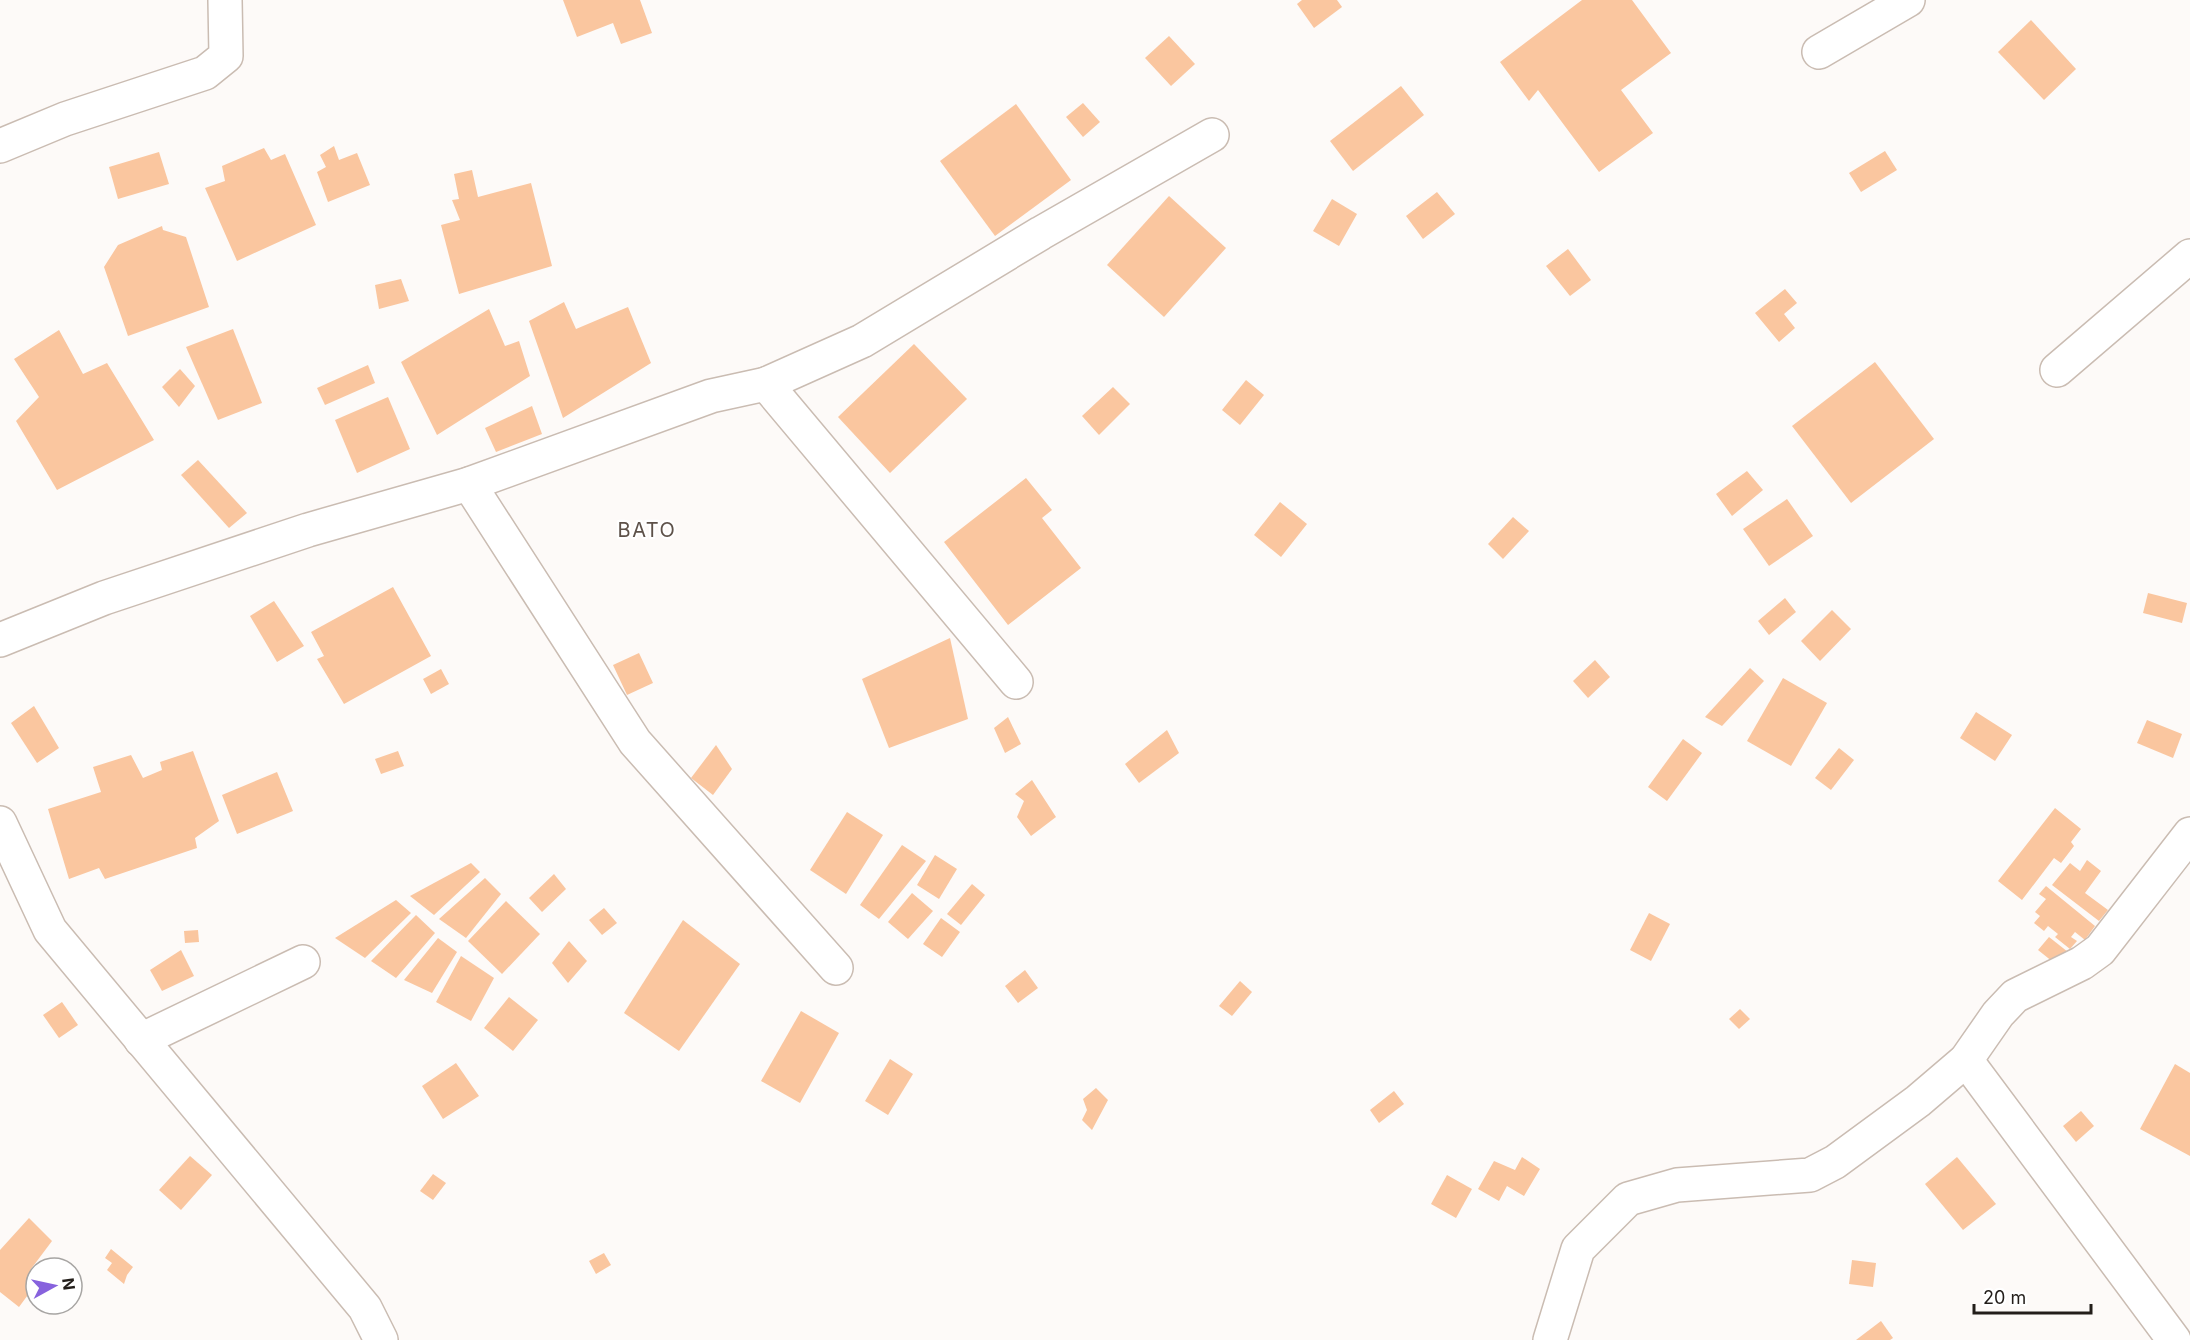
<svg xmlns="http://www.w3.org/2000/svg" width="2190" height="1340" font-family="Inter,sans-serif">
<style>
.building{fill:#fac69f}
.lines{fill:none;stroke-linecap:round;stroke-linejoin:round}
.minor-casing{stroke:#cabcb2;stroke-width:36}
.minor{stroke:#fff;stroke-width:33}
.labels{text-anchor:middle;stroke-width:4.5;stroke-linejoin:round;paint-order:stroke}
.neighbourhood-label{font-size:20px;letter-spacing:1.5px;fill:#5d5149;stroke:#fff}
</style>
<rect width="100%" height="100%" fill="#fdfaf8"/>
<!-- building -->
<g class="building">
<path d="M 563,0 L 640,0 L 652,33 L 621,44 L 613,23 L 577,37 Z"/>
<path d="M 1302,0 L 1337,0 L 1342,7 L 1314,28 L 1297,4 Z"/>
<path d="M 1582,0 L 1632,0 L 1671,53 L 1621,90 L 1653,133 L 1599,172 L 1538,90 L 1529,101 L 1500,62 Z"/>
<path d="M 2031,20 L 2076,69 L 2044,100 L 1998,52 Z"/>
<path d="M 1169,36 L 1195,64 L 1171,86 L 1145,58 Z"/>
<path d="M 1401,86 L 1424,115 L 1353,171 L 1330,141 Z"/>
<path d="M 1083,103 L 1100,122 L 1083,137 L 1066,117 Z"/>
<path d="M 1016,104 L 1071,180 L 995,236 L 940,161 Z"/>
<path d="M 334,146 L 339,160 L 357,153 L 370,185 L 328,202 L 317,172 L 326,167 L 320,155 Z"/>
<path d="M 264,148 L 271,160 L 285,154 L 316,225 L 237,261 L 205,188 L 225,181 L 222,166 Z"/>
<path d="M 1885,151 L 1897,170 L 1861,192 L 1849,173 Z"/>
<path d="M 159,152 L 169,184 L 118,199 L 109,167 Z"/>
<path d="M 472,170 L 478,197 L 531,183 L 552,266 L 459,294 L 441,225 L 460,220 L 452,200 L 459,199 L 454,174 Z"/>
<path d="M 1437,192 L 1455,214 L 1423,239 L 1406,216 Z"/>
<path d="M 1169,196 L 1226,248 L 1164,317 L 1107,265 Z"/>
<path d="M 1332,199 L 1357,214 L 1339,246 L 1313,231 Z"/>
<path d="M 162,226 L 163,230 L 186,237 L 209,307 L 128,336 L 104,267 L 118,245 Z"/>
<path d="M 1568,249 L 1591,280 L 1570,296 L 1546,266 Z"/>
<path d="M 401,279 L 409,301 L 379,309 L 375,285 Z"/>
<path d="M 1785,289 L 1797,303 L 1784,314 L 1795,328 L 1779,342 L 1755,313 Z"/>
<path d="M 564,302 L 576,329 L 628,307 L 651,363 L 563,418 L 529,321 Z"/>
<path d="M 489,309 L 505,346 L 519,341 L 530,376 L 437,435 L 401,362 Z"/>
<path d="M 233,329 L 262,403 L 218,420 L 186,347 Z"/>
<path d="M 59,330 L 83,374 L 107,363 L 154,440 L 57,490 L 16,421 L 39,397 L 14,359 Z"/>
<path d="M 914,344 L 967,399 L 890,473 L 838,417 Z"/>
<path d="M 1875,362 L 1934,439 L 1851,503 L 1792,426 Z"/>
<path d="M 368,365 L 375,383 L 325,405 L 317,388 Z"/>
<path d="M 180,369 L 195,386 L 179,407 L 162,387 Z"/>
<path d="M 1246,380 L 1264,395 L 1240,425 L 1222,410 Z"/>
<path d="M 1113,387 L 1130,404 L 1099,435 L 1082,416 Z"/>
<path d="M 388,397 L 410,449 L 357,473 L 335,420 Z"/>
<path d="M 532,406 L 542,434 L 496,452 L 485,428 Z"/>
<path d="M 198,460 L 247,513 L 229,528 L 181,475 Z"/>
<path d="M 1747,471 L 1763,490 L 1732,516 L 1716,494 Z"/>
<path d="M 1026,478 L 1052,510 L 1042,518 L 1081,568 L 1008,625 L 944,542 Z"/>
<path d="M 1787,499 L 1813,536 L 1769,566 L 1743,529 Z"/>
<path d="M 1280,502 L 1307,524 L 1281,557 L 1254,535 Z"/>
<path d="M 1513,517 L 1529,531 L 1503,559 L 1488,544 Z"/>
<path d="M 393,587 L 431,656 L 344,704 L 317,659 L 324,656 L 311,632 Z"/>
<path d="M 2148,593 L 2187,603 L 2182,623 L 2143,613 Z"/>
<path d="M 1785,598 L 1796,612 L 1769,635 L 1758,621 Z"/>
<path d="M 274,601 L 304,646 L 277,662 L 250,616 Z"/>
<path d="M 1832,610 L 1851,629 L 1820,661 L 1801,641 Z"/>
<path d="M 950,638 L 968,719 L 889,748 L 862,679 Z"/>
<path d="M 639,653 L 653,683 L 627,695 L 613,665 Z"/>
<path d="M 1595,660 L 1610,677 L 1588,698 L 1573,681 Z"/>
<path d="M 1750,668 L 1764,681 L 1722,726 L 1705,717 Z"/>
<path d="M 441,669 L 449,684 L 431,694 L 423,679 Z"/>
<path d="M 1783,678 L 1827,703 L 1791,766 L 1747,741 Z"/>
<path d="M 34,706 L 59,748 L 37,763 L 11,723 Z"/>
<path d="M 1976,712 L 2012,735 L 1995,761 L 1960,738 Z"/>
<path d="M 1008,717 L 1021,744 L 1005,753 L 994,728 Z"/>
<path d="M 2147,720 L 2182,734 L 2173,758 L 2137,743 Z"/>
<path d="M 1167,730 L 1179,753 L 1139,783 L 1125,764 Z"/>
<path d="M 1683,739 L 1702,753 L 1667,801 L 1648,787 Z"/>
<path d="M 716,745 L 732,769 L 713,795 L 691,778 Z"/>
<path d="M 1839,748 L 1854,760 L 1831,790 L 1815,778 Z"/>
<path d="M 193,751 L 219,821 L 195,838 L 197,848 L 105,879 L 99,868 L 69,879 L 48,809 L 101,792 L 93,767 L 131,755 L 143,778 L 162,770 L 160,762 Z"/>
<path d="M 398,751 L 404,766 L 381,774 L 375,759 Z"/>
<path d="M 277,772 L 293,811 L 237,834 L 222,795 Z"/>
<path d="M 1032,780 L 1056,817 L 1031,836 L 1017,817 L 1024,801 L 1015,794 Z"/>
<path d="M 2055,808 L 2081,829 L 2071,842 L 2074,846 L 2061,863 L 2054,858 L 2022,900 L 1998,881 Z"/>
<path d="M 847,812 L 883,835 L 846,894 L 810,870 Z"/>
<path d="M 902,845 L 926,861 L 879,919 L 860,905 Z"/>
<path d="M 935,855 L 957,869 L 939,899 L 917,885 Z"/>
<path d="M 2087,860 L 2101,871 L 2085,893 L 2108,910 L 2099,921 L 2052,885 L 2070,863 L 2080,871 Z"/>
<path d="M 471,863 L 480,872 L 434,915 L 410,896 Z"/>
<path d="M 554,874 L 566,889 L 542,912 L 529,898 Z"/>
<path d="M 485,878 L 501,894 L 466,938 L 439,919 Z"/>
<path d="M 972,884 L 985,895 L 961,925 L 947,914 Z"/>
<path d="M 2046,886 L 2095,926 L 2085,940 L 2075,932 L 2071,937 L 2077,941 L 2070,949 L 2055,937 L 2058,934 L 2048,926 L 2044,931 L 2034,923 L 2040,916 L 2035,912 L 2046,899 L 2039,894 Z"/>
<path d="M 912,893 L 933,911 L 908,939 L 888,922 Z"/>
<path d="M 396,900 L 411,913 L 365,958 L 335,938 Z"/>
<path d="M 506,901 L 540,934 L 502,974 L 468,941 Z"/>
<path d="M 604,908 L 617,923 L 602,935 L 589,920 Z"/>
<path d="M 1649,913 L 1670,924 L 1651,961 L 1630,950 Z"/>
<path d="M 416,915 L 435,933 L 396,978 L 371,961 Z"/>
<path d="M 941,918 L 960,932 L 942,957 L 923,944 Z"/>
<path d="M 683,920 L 740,964 L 679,1051 L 624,1013 Z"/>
<path d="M 198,930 L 199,942 L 185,943 L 184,931 Z"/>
<path d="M 2049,937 L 2068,952 L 2058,966 L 2038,950 Z"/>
<path d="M 438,938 L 457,952 L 432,993 L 404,980 Z"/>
<path d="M 569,941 L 587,961 L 568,983 L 552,963 Z"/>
<path d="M 181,950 L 194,976 L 162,991 L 150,970 Z"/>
<path d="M 461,956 L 494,978 L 471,1021 L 436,1002 Z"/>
<path d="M 1025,970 L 1038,988 L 1018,1003 L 1005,986 Z"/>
<path d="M 1240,981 L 1252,992 L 1232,1016 L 1219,1006 Z"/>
<path d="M 509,997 L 538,1020 L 513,1051 L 484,1028 Z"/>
<path d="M 62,1002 L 78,1025 L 59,1038 L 43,1015 Z"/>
<path d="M 1740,1009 L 1750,1019 L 1739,1029 L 1729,1019 Z"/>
<path d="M 801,1011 L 839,1033 L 800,1103 L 761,1081 Z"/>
<path d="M 890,1059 L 913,1074 L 888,1115 L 865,1101 Z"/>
<path d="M 456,1063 L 479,1096 L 443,1119 L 422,1086 Z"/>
<path d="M 2175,1064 L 2190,1073 L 2190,1156 L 2140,1129 Z"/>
<path d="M 1096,1088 L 1108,1100 L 1092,1130 L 1082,1120 L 1087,1110 L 1083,1099 Z"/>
<path d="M 1394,1091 L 1404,1104 L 1379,1123 L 1370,1110 Z"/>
<path d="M 2081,1111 L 2094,1126 L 2076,1142 L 2063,1126 Z"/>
<path d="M 190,1156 L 212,1175 L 181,1210 L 159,1190 Z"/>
<path d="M 1522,1157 L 1540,1169 L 1524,1196 L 1507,1186 L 1499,1201 L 1478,1189 L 1494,1161 L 1515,1170 Z"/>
<path d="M 1957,1157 L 1996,1204 L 1963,1230 L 1925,1184 Z"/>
<path d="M 433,1174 L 446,1183 L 433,1200 L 420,1191 Z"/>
<path d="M 1447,1175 L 1472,1189 L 1456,1218 L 1431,1204 Z"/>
<path d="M 29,1218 L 52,1241 L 31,1269 L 36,1273 L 36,1284 L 19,1307 L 0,1292 L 0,1250 Z"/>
<path d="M 111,1249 L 133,1267 L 127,1275 L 124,1284 L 107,1270 L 112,1263 L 105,1258 Z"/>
<path d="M 604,1253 L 611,1265 L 596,1274 L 589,1261 Z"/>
<path d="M 1852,1260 L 1876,1263 L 1873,1287 L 1849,1284 Z"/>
<path d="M 1881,1321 L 1893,1338 L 1890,1340 L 1856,1340 Z"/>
</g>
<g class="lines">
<!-- minor casing -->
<g class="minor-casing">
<g id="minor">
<path d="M 1819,52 L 1908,0"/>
<path d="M 0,146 L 65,119 L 205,73 L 226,56 L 225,0"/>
<path d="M 2057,370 L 2190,256"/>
<path d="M 766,384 L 1016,682"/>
<path d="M 469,484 L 635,742 L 836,968"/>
<path d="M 0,640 L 104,598 L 308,530 L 469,484 L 711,396 L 766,384 L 862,341 L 1041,233 L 1212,135"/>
<path d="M 0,823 L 50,930 L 365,1308 L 381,1340"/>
<path d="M 141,1040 L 303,962"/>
<path d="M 1966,1060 L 2174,1340"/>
<path d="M 1550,1340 L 1578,1249 L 1628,1199 L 1677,1185 L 1810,1175 L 1835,1162 L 1918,1101 L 1966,1060 L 1998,1014 L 2015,996 L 2082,963 L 2100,950 L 2190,834"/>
</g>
</g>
<!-- minor -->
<use href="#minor" class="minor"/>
</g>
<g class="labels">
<!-- neighbourhood labels -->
<g class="neighbourhood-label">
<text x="647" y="537">BATO</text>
</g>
</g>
<!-- north arrow -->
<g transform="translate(54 1286) rotate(82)"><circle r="28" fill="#ffffff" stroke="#a7a5a3" stroke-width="1.5"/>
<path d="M0-4.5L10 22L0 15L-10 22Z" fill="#8762dd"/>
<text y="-9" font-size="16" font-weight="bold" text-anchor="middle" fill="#231e1a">N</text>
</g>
<!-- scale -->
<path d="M1974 1304v9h117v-9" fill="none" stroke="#231e1a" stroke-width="3"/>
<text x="1983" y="1304" font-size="18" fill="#231e1a" stroke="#ffffff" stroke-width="4.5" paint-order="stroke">20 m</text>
</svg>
